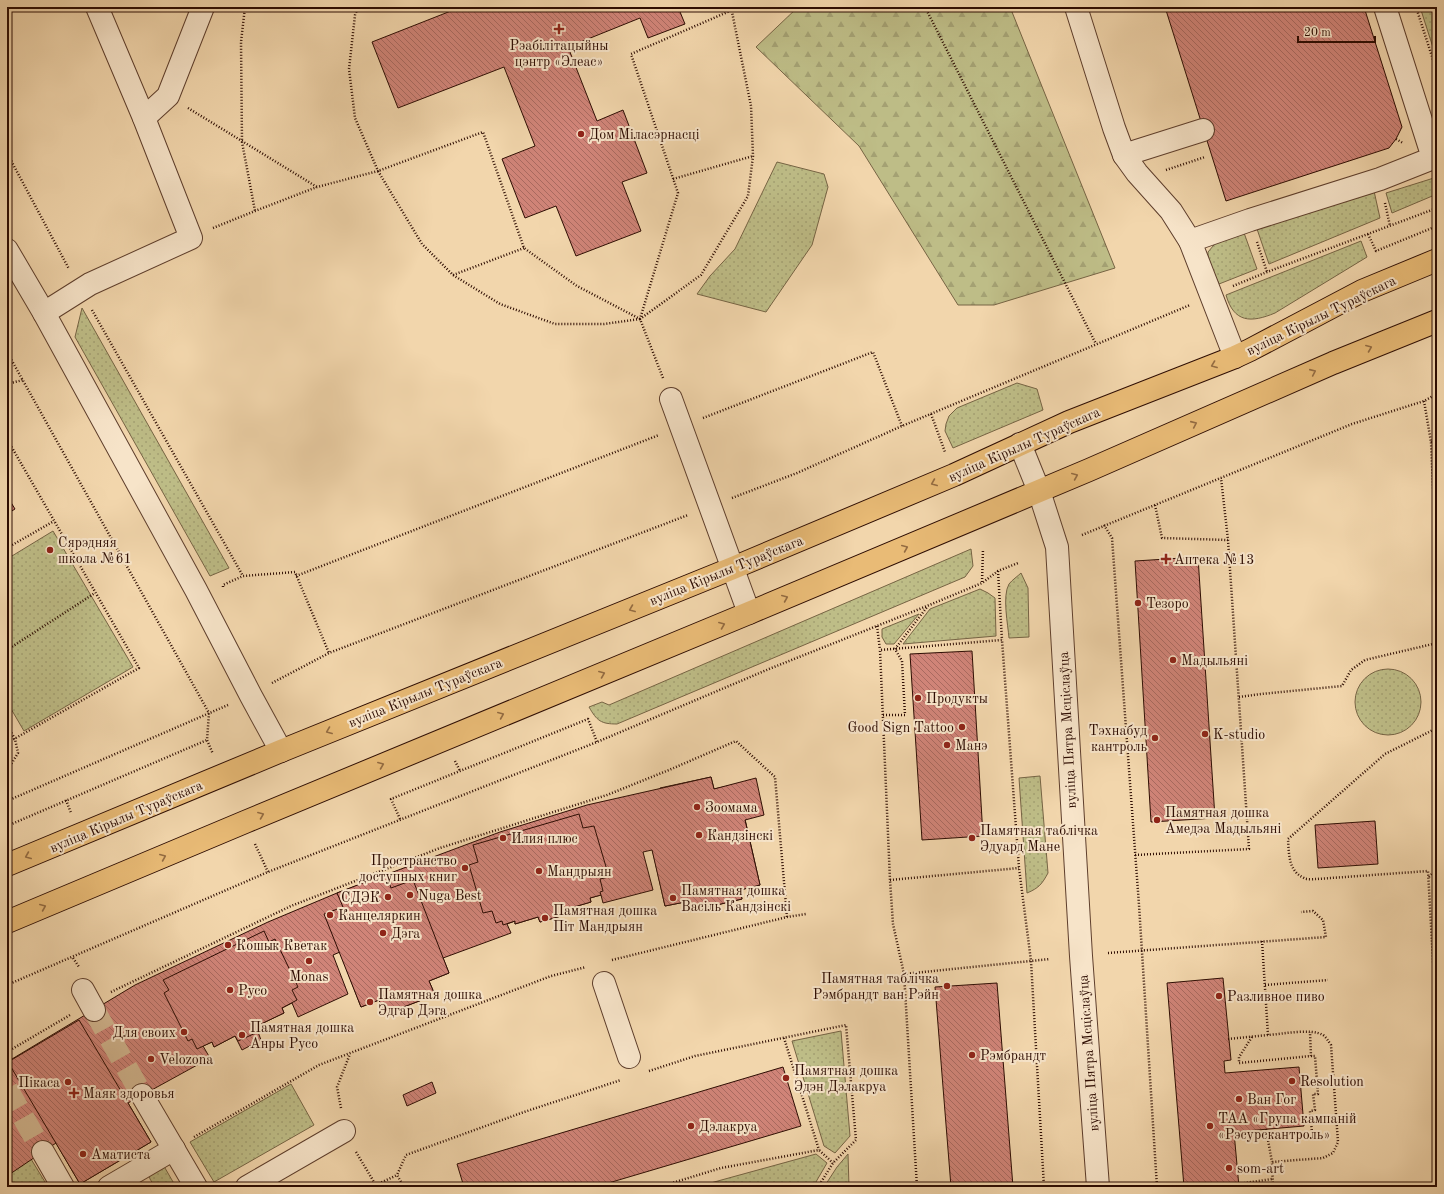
<svg xmlns="http://www.w3.org/2000/svg" width="1444" height="1194" font-family="'Old Standard TT',serif">
<style>
.green{fill:url(#green-dots);stroke:#766444}
.forest{fill:url(#forest-firs);stroke:#766444}
.building{fill:url(#building-back-hatch);stroke:#2d0c02}
.lines{fill:none;stroke-linecap:round;stroke-linejoin:round}
.minor-tunnel{stroke:#d4b892;stroke-width:22;stroke-dasharray:22 11;stroke-linecap:butt}
.minor-casing{stroke:#5e3e2c;stroke-width:24}
.major-casing{stroke:#2d0c02;stroke-width:24}
.path{stroke:#2d0c02;stroke-width:2.5;stroke-dasharray:1 2;stroke-linecap:butt}
.minor{stroke:#f7e4c9;stroke-width:22}
.major{stroke:#e9bb76;stroke-width:22}
.oneway{stroke:#946c42}
.poi-dot{fill:#8f2418;stroke:#f7e4c9;stroke-width:1.5}
.labels{text-anchor:middle;stroke-width:4;stroke-linejoin:round;paint-order:stroke}
.poi-label{font-size:14px;fill:#2d0c02;stroke:#f7e4c9;text-anchor:start}
.street-label{font-size:14px;fill:#2d0c02;stroke:#f7e4c9}
</style>
<defs>
<pattern id="green-dots" width="8" height="8" patternUnits="userSpaceOnUse"><rect width="8" height="8" fill="#bebd87"/><path d="M2 2h.1M6 6h.1" fill="none" stroke="#a4a173" stroke-width="1.8" stroke-linecap="round"/></pattern>
<pattern id="forest-firs" width="22" height="20" patternUnits="userSpaceOnUse"><rect width="22" height="20" fill="#bebd87"/><path d="M5 1l3.5 6h-7zM16 11l3.5 6h-7z" fill="#a4a173"/></pattern>
<pattern id="building-back-hatch" width="6" height="6" patternUnits="userSpaceOnUse"><rect width="6" height="6" fill="#d08478"/><path d="M-1 5l2 2M0 0l6 6M5-1l2 2" fill="none" stroke="#a96a60"/></pattern>
</defs>
<rect width="100%" height="100%" fill="#f2d6ac"/>
<filter id="stains"><feTurbulence type="fractalNoise" baseFrequency=".005" numOctaves="4"/><feColorMatrix values="0 0 0 0 .2 0 0 0 0 .09 0 0 0 0 .02 0 0 0 .5 -.17"/></filter>
<radialGradient id="worn" r=".72"><stop offset=".6" stop-color="#630" stop-opacity="0"/><stop offset="1" stop-color="#630" stop-opacity=".3"/></radialGradient>
<!-- green -->
<g class="green">
<path d="M 1420,7 L 1437,7 L 1437,60 Z"/>
<path d="M 777,162 L 824,174 L 828,187 L 812,245 L 766,312 L 697,294 L 710,276 L 735,249 Z"/>
<path d="M 1437,177 L 1437,194 L 1392,213 L 1386,193 Z"/>
<path d="M 1374,191 L 1380,218 L 1269,264 L 1256,226 Z"/>
<path d="M 1243,230 L 1257,269 L 1219,284 L 1208,261 L 1208,252 L 1219,239 Z"/>
<path d="M 1361,241 L 1367,257 L 1275,313 C 1251,323 1234,323 1226,295 Z"/>
<path d="M 82,308 L 229,568 L 210,576 L 75,337 Z"/>
<path d="M 1017,383 L 1037,389 L 1043,410 L 953,448 L 945,431 L 946,424 L 949,416 L 957,408 Z"/>
<path d="M 53,531 L 133,667 L 24,731 L 7,702 L 7,559 Z"/>
<path d="M 971,549 L 973,566 L 965,577 L 617,724 C 601,724 597,721 589,707 L 602,702 L 609,705 Z"/>
<path d="M 1021,573 L 1028,588 L 1029,637 L 1009,638 C 1008,625 1002,596 1009,584 C 1012,580 1018,576 1021,573 Z"/>
<path d="M 980,589 L 988,593 L 995,598 L 996,636 L 903,644 L 930,609 Z"/>
<path d="M 919,614 L 894,644 L 886,644 L 882,637 L 882,629 Z"/>
<circle cx="1388" cy="702" r="33"/>
<path d="M 1040,776 L 1048,873 C 1042,884 1039,888 1027,893 L 1019,778 Z"/>
<path d="M 841,1031 L 850,1136 L 835,1153 L 824,1146 L 792,1041 Z"/>
<path d="M 291,1084 L 314,1125 L 214,1182 L 190,1142 Z"/>
<path d="M 816,1154 L 827,1163 L 813,1187 L 696,1187 Z"/>
<path d="M 848,1154 L 849,1187 L 824,1187 L 837,1167 Z"/>
<path d="M 158,1156 L 176,1187 L 155,1187 L 150,1179 L 146,1165 Z"/>
<path d="M 31,1159 L 45,1182 L 44,1187 L 7,1187 L 7,1168 Z"/>
</g>
<!-- forest -->
<path class="forest" d="M 798,7 L 1010,7 L 1115,268 L 994,305 L 958,305 L 859,146 L 756,47 Z"/>
<!-- building -->
<g class="building">
<path d="M 461,7 L 678,7 L 685,24 L 648,38 L 640,18 L 568,47 L 597,121 L 623,110 L 647,173 L 622,182 L 641,231 L 576,256 L 556,206 L 525,218 L 502,159 L 535,146 L 504,67 L 398,108 L 372,42 Z"/>
<path d="M 1165,7 L 1364,7 L 1402,127 L 1396,139 L 1389,148 L 1226,201 Z"/>
<path d="M 7,496 L 15,509 L 7,514 Z"/>
<path d="M 1198,557 L 1215,818 L 1151,822 L 1135,561 Z"/>
<path d="M 972,651 L 983,836 L 922,840 L 910,654 Z"/>
<path d="M 711,777 L 714,789 L 737,784 L 760,885 L 740,890 L 742,899 L 687,912 L 685,902 L 665,906 L 643,808 L 664,803 L 660,788 Z"/>
<path d="M 711,777 L 714,789 L 756,778 L 764,815 L 745,820 L 760,885 L 740,890 L 742,899 L 687,912 L 685,902 L 665,906 L 652,850 L 643,852 L 653,890 L 603,903 L 601,895 L 590,898 L 591,902 L 567,909 L 568,914 L 540,922 L 538,917 L 515,924 L 515,921 L 507,924 L 511,933 L 443,958 L 449,973 L 429,981 L 435,995 L 385,1014 L 379,1000 L 361,1007 L 340,952 L 333,955 L 348,994 L 298,1017 L 292,1003 L 282,1008 L 284,1013 L 261,1024 L 263,1029 L 258,1032 L 261,1040 L 242,1050 L 235,1036 L 214,1047 L 212,1042 L 203,1046 L 210,1058 L 128,1103 L 151,1142 L 80,1184 L 56,1143 L 7,1176 L 7,1062 L 135,985 L 268,922 L 337,893 L 500,832 L 587,805 Z"/>
<path d="M 579,814 L 583,828 L 594,826 L 609,877 L 600,879 L 603,891 L 600,892 L 601,895 L 590,898 L 591,902 L 567,909 L 568,914 L 540,922 L 538,917 L 515,924 L 515,921 L 503,925 L 502,921 L 496,923 L 492,911 L 483,913 L 469,865 L 478,862 L 473,845 Z"/>
<path d="M 1375,821 L 1378,864 L 1318,868 L 1315,825 Z"/>
<path d="M 386,874 L 391,888 L 413,880 L 449,973 L 429,981 L 435,995 L 385,1014 L 379,1000 L 361,1007 L 324,914 L 343,907 L 337,893 Z"/>
<path d="M 264,931 L 269,942 L 275,939 L 298,987 L 292,990 L 297,1000 L 282,1008 L 284,1013 L 261,1024 L 263,1029 L 258,1032 L 238,1041 L 235,1036 L 214,1047 L 212,1042 L 197,1049 L 192,1039 L 188,1041 L 164,993 L 169,990 L 163,980 Z"/>
<path d="M 1223,978 L 1231,1060 L 1224,1061 L 1225,1073 L 1299,1067 L 1304,1126 L 1234,1132 L 1239,1187 L 1184,1187 L 1167,983 Z"/>
<path d="M 997,983 L 1013,1187 L 951,1187 L 935,987 Z"/>
<path d="M 79,1020 L 151,1142 L 80,1184 L 8,1062 Z"/>
<path d="M 783,1067 L 801,1126 L 595,1187 L 464,1187 L 457,1164 Z"/>
<path d="M 432,1082 L 436,1093 L 407,1106 L 403,1095 Z"/>
</g>
<g class="lines">
<!-- minor-tunnel -->
<g class="minor-tunnel">
<path d="M 94,1010 L 142,1095"/>
<path d="M 7,1089 L 43,1152"/>
</g>
<!-- minor casing -->
<g class="minor-casing">
<g id="minor">
<path d="M 1076,7 L 1114,128 L 1124,155 L 1137,173 L 1171,211 L 1190,241"/>
<path d="M 144,118 L 168,96 L 203,7"/>
<path d="M 1124,155 L 1203,130"/>
<path d="M 7,250 L 44,313 L 196,590 L 251,696 L 281,751"/>
<path d="M 44,313 L 90,284 L 191,238 L 144,118 L 97,7"/>
<path d="M 1235,357 L 1190,241 L 1250,220 L 1380,179 L 1433,158 L 1385,7"/>
<path d="M 671,399 L 749,613"/>
<path d="M 1020,444 L 1039,491 L 1057,547 L 1081,956 L 1098,1187"/>
<path d="M 604,983 L 629,1057"/>
<path d="M 83,990 L 94,1010"/>
<path d="M 142,1095 L 196,1187"/>
<path d="M 43,1152 L 63,1187"/>
<path d="M 109,1187 L 174,1149"/>
<path d="M 247,1187 L 344,1131"/>
</g>
</g>
<!-- major casing -->
<g class="major-casing">
<g id="major">
<path d="M 7,865 L 281,751 L 733,568 L 954,475 L 1069,422 L 1235,357 L 1250,350 L 1362,291 L 1437,260"/>
<path d="M 7,922 L 245,822 L 749,613 L 1089,470 L 1333,363 L 1437,321"/>
</g>
</g>
<!-- path -->
<g class="path">
<path d="M 245,7 L 241,42 L 242,142 L 255,211"/>
<path d="M 925,7 L 1096,344"/>
<path d="M 1416,7 L 1437,72"/>
<path d="M 188,108 L 317,187"/>
<path d="M 1396,139 L 1403,143"/>
<path d="M 7,153 L 69,269"/>
<path d="M 1166,170 L 1205,157"/>
<path d="M 673,179 L 753,156"/>
<path d="M 1385,203 L 1390,226"/>
<path d="M 213,228 L 255,211 L 317,187 L 378,171 L 355,118 L 349,69 L 355,15 L 358,7"/>
<path d="M 1368,234 L 1376,251 L 1437,226"/>
<path d="M 1257,242 L 1267,272"/>
<path d="M 453,275 L 524,248"/>
<path d="M 1233,286 L 1267,272 L 1437,208"/>
<path d="M 92,310 L 243,576 L 295,572 L 329,653"/>
<path d="M 640,319 L 604,324 L 555,324 L 500,304 L 453,275 L 422,244 L 378,171 L 483,132 L 524,248 L 577,286 L 640,319 L 678,193 L 631,54 L 739,7"/>
<path d="M 7,352 L 209,713 L 207,740 L 213,754"/>
<path d="M 663,378 L 640,319 L 701,275 L 748,196 L 753,156 L 751,106 L 731,7"/>
<path d="M 7,384 L 23,380"/>
<path d="M 1424,401 L 1431,442 L 1433,487 L 1437,537"/>
<path d="M 931,414 L 945,452"/>
<path d="M 703,418 L 873,352 L 902,426"/>
<path d="M 7,439 L 139,668 L 7,743"/>
<path d="M 1431,442 L 1437,439"/>
<path d="M 732,498 L 797,473 L 902,426 L 1190,305"/>
<path d="M 1155,505 L 1162,538 L 1228,540"/>
<path d="M 1104,525 L 1112,538 L 1139,905 L 1157,1187"/>
<path d="M 1082,535 L 1352,424 L 1424,401 L 1437,394"/>
<path d="M 7,548 L 54,521"/>
<path d="M 998,571 L 1002,640"/>
<path d="M 296,576 L 659,435"/>
<path d="M 982,582 L 983,549"/>
<path d="M 223,587 L 223,585 L 243,576"/>
<path d="M 877,626 L 880,650"/>
<path d="M 7,650 L 95,593"/>
<path d="M 272,683 L 329,653 L 688,515"/>
<path d="M 1239,697 L 1261,694 L 1342,686 L 1351,670 L 1365,660 L 1437,643"/>
<path d="M 883,715 L 905,715 L 902,661 L 895,649 L 927,607"/>
<path d="M 7,725 L 15,739 L 18,753 L 7,771"/>
<path d="M 1437,728 L 1385,754 L 1288,839 C 1289,853 1288,871 1304,878 C 1307,880 1313,879 1317,879 L 1428,871 L 1437,1033"/>
<path d="M 455,761 L 460,771"/>
<path d="M 66,800 L 71,813"/>
<path d="M 7,801 L 228,705"/>
<path d="M 400,819 L 391,799 L 588,719 L 597,742"/>
<path d="M 7,826 L 207,740"/>
<path d="M 255,844 L 268,872"/>
<path d="M 1135,855 L 1249,849 L 1228,540 L 1221,478"/>
<path d="M 1429,877 L 1437,868"/>
<path d="M 890,880 L 1019,868"/>
<path d="M 1262,941 L 1268,1035 C 1283,1034 1311,1028 1323,1035 C 1327,1038 1328,1041 1331,1045 L 1338,1142 L 1333,1153 L 1323,1158 L 1272,1162 L 1273,1187"/>
<path d="M 1108,953 L 1326,937 L 1323,920 L 1313,911 L 1301,912"/>
<path d="M 73,958 L 79,967"/>
<path d="M 612,960 L 787,917 L 806,914"/>
<path d="M 904,974 L 1050,959"/>
<path d="M 7,985 L 268,872 L 597,742 L 769,669 L 927,606 L 982,583 L 998,571 L 1018,563"/>
<path d="M 1265,985 L 1328,980"/>
<path d="M 111,992 L 291,906 L 440,848 L 607,795 L 669,770 L 736,741 L 775,777 L 787,917"/>
<path d="M 1252,1037 L 1239,1057 L 1239,1063 L 1311,1056 L 1310,1032"/>
<path d="M 784,1038 L 819,1150"/>
<path d="M 1228,1039 L 1268,1035"/>
<path d="M 7,1052 L 70,1015"/>
<path d="M 649,1071 L 695,1056 L 846,1025 L 856,1140 L 833,1163 L 818,1187"/>
<path d="M 341,1108 L 337,1087 L 350,1054"/>
<path d="M 1266,1129 L 1272,1162"/>
<path d="M 194,1137 L 319,1065 L 551,976 L 586,967"/>
<path d="M 1267,1137 L 1312,1133 L 1310,1111 L 1315,1110 L 1313,1094 L 1318,1094 L 1315,1056 L 1311,1056"/>
<path d="M 356,1152 L 377,1187"/>
<path d="M 1238,1184 L 1272,1179"/>
<path d="M 376,1185 L 397,1175"/>
<path d="M 404,1187 L 397,1175 L 406,1155 L 524,1112 L 621,1080"/>
<path d="M 659,1187 L 721,1168 L 819,1150 L 833,1163"/>
<path d="M 917,1187 L 904,974 L 893,924 L 890,880 L 880,650 L 1002,640 L 1019,868 L 1031,961 L 1044,1187"/>
</g>
<!-- minor -->
<use href="#minor" class="minor"/>
<!-- major -->
<use href="#major" class="major"/>
</g>
<!-- one-way arrows -->
<defs><path id="oneway-chevron" d="M-2-3.5L2.5 0L-2 3.5" fill="none" stroke-width="1.6" stroke-linecap="round" stroke-linejoin="round"/></defs>
<g class="oneway">
<use href="#oneway-chevron" transform="translate(1369 348) rotate(-22)"/>
<use href="#oneway-chevron" transform="translate(1214 365) rotate(159)"/>
<use href="#oneway-chevron" transform="translate(1313 372) rotate(-24)"/>
<use href="#oneway-chevron" transform="translate(1194 424) rotate(-24)"/>
<use href="#oneway-chevron" transform="translate(1075 476) rotate(-23)"/>
<use href="#oneway-chevron" transform="translate(934 483) rotate(157)"/>
<use href="#oneway-chevron" transform="translate(905 548) rotate(-23)"/>
<use href="#oneway-chevron" transform="translate(785 598) rotate(-23)"/>
<use href="#oneway-chevron" transform="translate(632 609) rotate(158)"/>
<use href="#oneway-chevron" transform="translate(722 625) rotate(-22)"/>
<use href="#oneway-chevron" transform="translate(602 674) rotate(-22)"/>
<use href="#oneway-chevron" transform="translate(501 715) rotate(-23)"/>
<use href="#oneway-chevron" transform="translate(329 731) rotate(158)"/>
<use href="#oneway-chevron" transform="translate(381 765) rotate(-22)"/>
<use href="#oneway-chevron" transform="translate(261 815) rotate(-22)"/>
<use href="#oneway-chevron" transform="translate(28 856) rotate(157)"/>
<use href="#oneway-chevron" transform="translate(163 857) rotate(-23)"/>
<use href="#oneway-chevron" transform="translate(43 907) rotate(-23)"/>
</g>
<!-- markers -->
<g class="poi-dot">
<path d="M557 23h4v4h4v4h-4v4h-4v-4h-4v-4h4z"/>
<circle cx="581" cy="134" r="4"/>
<circle cx="50" cy="550" r="4"/>
<path d="M1164 553h4v4h4v4h-4v4h-4v-4h-4v-4h4z"/>
<circle cx="1138" cy="603" r="4"/>
<circle cx="1173" cy="660" r="4"/>
<circle cx="918" cy="698" r="4"/>
<circle cx="962" cy="727" r="4"/>
<circle cx="1205" cy="734" r="4"/>
<circle cx="1155" cy="738" r="4"/>
<circle cx="947" cy="745" r="4"/>
<circle cx="697" cy="807" r="4"/>
<circle cx="1157" cy="820" r="4"/>
<circle cx="699" cy="835" r="4"/>
<circle cx="503" cy="838" r="4"/>
<circle cx="972" cy="838" r="4"/>
<circle cx="465" cy="868" r="4"/>
<circle cx="539" cy="871" r="4"/>
<circle cx="410" cy="895" r="4"/>
<circle cx="388" cy="897" r="4"/>
<circle cx="673" cy="898" r="4"/>
<circle cx="330" cy="915" r="4"/>
<circle cx="545" cy="918" r="4"/>
<circle cx="383" cy="933" r="4"/>
<circle cx="228" cy="945" r="4"/>
<circle cx="309" cy="961" r="4"/>
<circle cx="947" cy="986" r="4"/>
<circle cx="230" cy="990" r="4"/>
<circle cx="1219" cy="996" r="4"/>
<circle cx="370" cy="1002" r="4"/>
<circle cx="184" cy="1032" r="4"/>
<circle cx="242" cy="1035" r="4"/>
<circle cx="972" cy="1055" r="4"/>
<circle cx="151" cy="1059" r="4"/>
<circle cx="786" cy="1078" r="4"/>
<circle cx="1292" cy="1081" r="4"/>
<circle cx="68" cy="1082" r="4"/>
<path d="M72 1087h4v4h4v4h-4v4h-4v-4h-4v-4h4z"/>
<circle cx="1239" cy="1099" r="4"/>
<circle cx="691" cy="1126" r="4"/>
<circle cx="1210" cy="1126" r="4"/>
<circle cx="83" cy="1154" r="4"/>
<circle cx="1229" cy="1168" r="4"/>
</g>
<g class="labels">
<!-- poi labels -->
<g class="poi-label">
<text x="559" y="50" text-anchor="middle">Рэабілітацыйны<tspan x="559" dy="16">цэнтр «Элеас»</tspan></text>
<text x="589" y="139">Дом Міласэрнасці</text>
<text x="58" y="547">Сярэдняя<tspan x="58" dy="16">школа №61</tspan></text>
<text x="1174" y="564">Аптека №13</text>
<text x="1146" y="608">Тезоро</text>
<text x="1181" y="665">Мадыльяні</text>
<text x="926" y="703">Продукты</text>
<text x="954" y="732" text-anchor="end">Good Sign Tattoo</text>
<text x="1147" y="735" text-anchor="end">Тэхнабуд<tspan x="1147" dy="16">кантроль</tspan></text>
<text x="1213" y="739">K-studio</text>
<text x="955" y="750">Манэ</text>
<text x="705" y="812">Зоомама</text>
<text x="1165" y="817">Памятная дошка<tspan x="1165" dy="16">Амедэа Мадыльяні</tspan></text>
<text x="980" y="835">Памятная таблічка<tspan x="980" dy="16">Эдуард Мане</tspan></text>
<text x="707" y="840">Кандзінскі</text>
<text x="511" y="843">Илия плюс</text>
<text x="457" y="865" text-anchor="end">Пространство<tspan x="457" dy="16">доступных книг</tspan></text>
<text x="547" y="876">Мандрыян</text>
<text x="681" y="895">Памятная дошка<tspan x="681" dy="16">Васіль Кандзінскі</tspan></text>
<text x="418" y="900">Nuga Best</text>
<text x="380" y="902" text-anchor="end">СДЭК</text>
<text x="553" y="915">Памятная дошка<tspan x="553" dy="16">Піт Мандрыян</tspan></text>
<text x="338" y="920">Канцеляркин</text>
<text x="391" y="938">Дэга</text>
<text x="236" y="950">Кошык Кветак</text>
<text x="309" y="981" text-anchor="middle">Monas</text>
<text x="939" y="983" text-anchor="end">Памятная таблічка<tspan x="939" dy="16">Рэмбрандт ван Рэйн</tspan></text>
<text x="238" y="995">Русо</text>
<text x="378" y="999">Памятная дошка<tspan x="378" dy="16">Эдгар Дэга</tspan></text>
<text x="1227" y="1001">Разливное пиво</text>
<text x="250" y="1032">Памятная дошка<tspan x="250" dy="16">Анры Русо</tspan></text>
<text x="176" y="1037" text-anchor="end">Для своих</text>
<text x="980" y="1060">Рэмбрандт</text>
<text x="159" y="1064">Velozona</text>
<text x="794" y="1075">Памятная дошка<tspan x="794" dy="16">Эдэн Дэлакруа</tspan></text>
<text x="1300" y="1086">Resolution</text>
<text x="60" y="1087" text-anchor="end">Пікаса</text>
<text x="83" y="1098">Маяк здоровья</text>
<text x="1247" y="1104">Ван Гог</text>
<text x="1218" y="1123">ТАА «Група кампаній<tspan x="1218" dy="16">«Рэсурскантроль»</tspan></text>
<text x="699" y="1131">Дэлакруа</text>
<text x="91" y="1159">Аматиста</text>
<text x="1237" y="1173">som-art</text>
</g>
<!-- street labels -->
<g class="street-label">
<text transform="translate(1321 315) rotate(-26)" y="5">вуліца Кірылы Тураўскага</text>
<text transform="translate(1024 444) rotate(-24)" y="5">вуліца Кірылы Тураўскага</text>
<text transform="translate(726 570) rotate(-22)" y="5">вуліца Кірылы Тураўскага</text>
<text transform="translate(425 692) rotate(-22)" y="5">вуліца Кірылы Тураўскага</text>
<text transform="translate(1067 730) rotate(-93)" y="5">вуліца Пятра Мсціслаўца</text>
<text transform="translate(126 816) rotate(-23)" y="5">вуліца Кірылы Тураўскага</text>
<text transform="translate(1088 1053) rotate(-94)" y="5">вуліца Пятра Мсціслаўца</text>
</g>
</g>
<!-- margin -->
<rect width="1444" height="1194" fill="none" stroke="#f2d6ac" stroke-width="24"/>
<rect x="8" y="8" width="1428" height="1178" fill="none" stroke="#2d0c02" stroke-width="2"/>
<rect x="12" y="12" width="1420" height="1170" fill="none" stroke="#2d0c02"/>
<!-- scale -->
<path d="M1298 36v6h77v-6" fill="none" stroke="#2d0c02" stroke-width="2"/>
<text x="1304" y="36" font-size="12" fill="#2d0c02" stroke="#f7e4c9" stroke-width="3" paint-order="stroke">20 m</text>
<rect width="100%" height="100%" filter="url(#stains)"/>
<rect width="100%" height="100%" fill="url(#worn)"/>
</svg>
